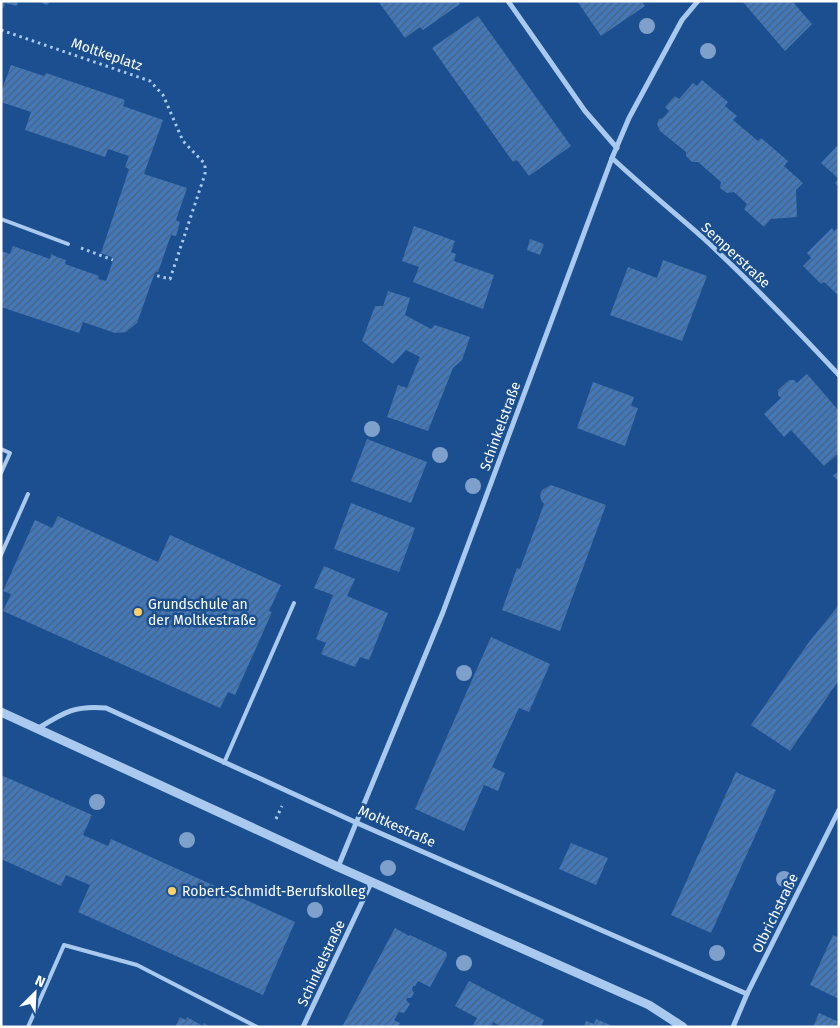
<svg xmlns="http://www.w3.org/2000/svg" width="840" height="1028" font-family="'Fira Sans',sans-serif">
<style>
.building{fill:url(#building-hatch)}
.lines{fill:none;stroke-linecap:round;stroke-linejoin:round}
.path{stroke:#a9c9ee;stroke-width:3;stroke-dasharray:2.5 4;stroke-linecap:butt}
.service{stroke:#a9c9ee;stroke-width:4}
.minor{stroke:#a9c9ee;stroke-width:5}
.tertiary{stroke:#a9c9ee;stroke-width:9}
.tree{fill:#7ea0ca}
.poi-dot{fill:#ffd166;stroke:#1b4f8f;stroke-width:2}
.labels{text-anchor:middle;stroke-width:5;stroke-linejoin:round;paint-order:stroke}
.street-label{font-size:14px;fill:#fff;stroke:#1b4f8f}
.poi-label{font-size:14px;fill:#fff;stroke:#1b4f8f;text-anchor:start}
</style>
<defs>
<pattern id="building-hatch" width="6" height="6" patternUnits="userSpaceOnUse" patternTransform="scale(1.25)"><rect width="6" height="6" fill="#4478b7"/><path d="M-1 1l2-2M0 6l6-6M5 7l2-2" fill="none" stroke="#486282"/></pattern>
</defs>
<rect width="100%" height="100%" fill="#1b4f8f"/>
<!-- building -->
<g class="building">
<path d="M 1,1 L 18,1 L 17,6 L 5,3 L 4,7 L 1,9 Z"/>
<path d="M 37,1 L 51,1 L 47,5 Z"/>
<path d="M 378,1 L 458,1 L 460,4 L 423,30 L 420,27 L 405,38 Z"/>
<path d="M 577,1 L 641,1 L 645,6 L 601,36 Z"/>
<path d="M 742,1 L 792,1 L 812,24 L 785,51 Z"/>
<path d="M 478,16 L 571,146 L 529,176 L 517,160 L 513,162 L 432,48 Z"/>
<path d="M 11,65 L 44,76 L 46,73 L 125,100 L 123,106 L 163,120 L 144,174 L 187,188 L 176,220 L 180,222 L 176,236 L 171,235 L 158,272 L 156,272 L 154,275 L 137,323 L 126,332 L 115,333 L 83,322 L 79,333 L 1,307 L 1,251 L 10,254 L 13,246 L 50,259 L 51,254 L 57,257 L 66,260 L 65,264 L 99,276 L 98,279 L 106,281 L 114,258 L 101,253 L 129,169 L 125,167 L 129,156 L 108,149 L 105,157 L 25,130 L 31,112 L 1,102 L 1,92 Z"/>
<path d="M 702,80 L 728,102 L 725,106 L 737,116 L 733,120 L 758,141 L 761,138 L 788,161 L 784,166 L 803,183 L 796,190 L 797,217 L 771,219 L 764,227 L 744,209 L 747,204 L 734,192 L 727,193 L 720,188 L 721,182 L 698,162 L 692,162 L 686,156 L 686,152 L 660,131 L 657,124 L 659,119 L 663,118 L 669,111 L 665,107 L 675,96 L 679,99 L 693,83 L 697,86 Z"/>
<path d="M 837,146 L 839,148 L 839,187 L 835,183 L 839,179 L 821,163 Z"/>
<path d="M 414,226 L 455,241 L 451,252 L 456,254 L 454,261 L 494,275 L 483,309 L 413,282 L 419,267 L 402,261 Z"/>
<path d="M 839,227 L 839,296 L 824,282 L 821,284 L 803,266 L 811,258 L 807,253 L 832,228 L 834,231 Z"/>
<path d="M 530,239 L 544,244 L 540,255 L 527,250 Z"/>
<path d="M 663,260 L 707,276 L 682,341 L 610,315 L 628,267 L 657,278 Z"/>
<path d="M 388,291 L 410,298 L 405,315 L 431,329 L 435,325 L 470,337 L 462,360 L 453,368 L 428,431 L 387,417 L 398,385 L 407,388 L 420,357 L 406,350 L 393,364 L 362,341 L 375,306 L 383,306 Z"/>
<path d="M 807,374 L 839,411 L 839,453 L 824,466 L 791,430 L 784,437 L 764,414 L 781,398 L 778,395 L 778,390 L 789,380 L 794,380 L 797,383 Z"/>
<path d="M 593,382 L 634,397 L 631,406 L 638,408 L 625,446 L 577,428 Z"/>
<path d="M 367,439 L 427,462 L 411,503 L 351,481 Z"/>
<path d="M 839,471 L 839,481 L 833,476 Z"/>
<path d="M 551,485 L 606,505 L 560,631 L 502,610 L 517,568 L 520,569 L 544,504 L 541,500 L 540,495 L 542,490 Z"/>
<path d="M 351,503 L 415,528 L 399,572 L 334,549 Z"/>
<path d="M 58,516 L 158,562 L 170,535 L 281,585 L 269,611 L 272,612 L 235,695 L 228,692 L 220,708 L 3,611 L 11,594 L 3,591 L 35,520 L 52,528 Z"/>
<path d="M 324,566 L 355,579 L 347,596 L 388,613 L 369,660 L 360,657 L 355,667 L 321,654 L 326,643 L 316,639 L 333,595 L 314,588 Z"/>
<path d="M 839,605 L 839,680 L 790,751 L 751,725 L 809,642 Z"/>
<path d="M 491,637 L 550,664 L 529,712 L 519,708 L 492,767 L 505,773 L 498,791 L 484,785 L 464,831 L 415,809 Z"/>
<path d="M 736,772 L 776,790 L 711,933 L 671,915 Z"/>
<path d="M 1,775 L 92,815 L 83,835 L 108,846 L 111,839 L 295,922 L 263,995 L 78,912 L 90,885 L 66,875 L 61,886 L 1,859 Z"/>
<path d="M 571,843 L 608,858 L 596,885 L 559,869 Z"/>
<path d="M 395,928 L 409,936 L 410,935 L 446,952 L 447,956 L 430,987 L 418,981 L 415,986 L 413,986 L 412,989 L 414,993 L 411,998 L 407,998 L 406,1000 L 410,1004 L 404,1013 L 399,1012 L 394,1020 L 400,1023 L 398,1027 L 342,1027 Z"/>
<path d="M 833,935 L 839,938 L 839,999 L 810,985 Z"/>
<path d="M 469,981 L 544,1020 L 541,1027 L 502,1027 L 493,1022 L 491,1027 L 472,1027 L 477,1018 L 455,1006 Z"/>
<path d="M 819,1013 L 839,1022 L 839,1027 L 813,1027 Z"/>
<path d="M 180,1017 L 186,1020 L 187,1017 L 203,1026 L 204,1023 L 210,1027 L 175,1027 Z"/>
<path d="M 596,1019 L 615,1027 L 584,1027 L 586,1021 L 594,1024 Z"/>
</g>
<g class="lines">
<!-- path -->
<g class="path">
<path d="M 1,30 L 150,81 L 163,95 L 183,141 L 205,164 L 205,174 L 170,279 L 154,275"/>
<path d="M 81,248 L 113,260"/>
<path d="M 276,819 L 282,806"/>
</g>
<!-- service -->
<g class="service">
<path d="M 1,219 L 68,244"/>
<path d="M 1,449 L 10,453 L 1,473"/>
<path d="M 1,555 L 28,494"/>
<path d="M 224,763 L 294,603"/>
<path d="M 28,1027 L 64,945 L 137,965 L 257,1027"/>
</g>
<!-- minor -->
<g class="minor">
<path d="M 508,1 L 585,111 L 617,148"/>
<path d="M 612,158 C 641,185 671,210 701,236 C 749,280 794,327 839,375"/>
<path d="M 37,729 C 63,713 74,705 106,708 L 357,823 L 747,994"/>
<path d="M 338,867 L 443,612 L 612,158 L 629,118 L 682,20 L 698,1"/>
<path d="M 303,1027 L 372,881"/>
<path d="M 733,1027 L 747,994 L 839,810"/>
</g>
<!-- tertiary -->
<path class="tertiary" d="M 1,712 L 338,867 L 649,1005 L 683,1027"/>
</g>
<!-- trees -->
<g class="tree">
<circle cx="647" cy="26" r="8"/>
<circle cx="708" cy="51" r="8"/>
<circle cx="372" cy="429" r="8"/>
<circle cx="440" cy="455" r="8"/>
<circle cx="473" cy="486" r="8"/>
<circle cx="464" cy="673" r="8"/>
<circle cx="97" cy="802" r="8"/>
<circle cx="187" cy="840" r="8"/>
<circle cx="388" cy="868" r="8"/>
<circle cx="784" cy="879" r="8"/>
<circle cx="315" cy="910" r="8"/>
<circle cx="717" cy="953" r="8"/>
<circle cx="464" cy="963" r="8"/>
</g>
<!-- markers -->
<g class="poi-dot">
<circle cx="138" cy="612" r="5"/>
<circle cx="172" cy="891" r="5"/>
</g>
<g class="labels">
<!-- street labels -->
<g class="street-label">
<text transform="translate(107 54) rotate(19)" y="5">Moltkeplatz</text>
<text transform="translate(736 255) rotate(43)" y="5">Semperstraße</text>
<text transform="translate(500 426) rotate(-70)" y="5">Schinkelstraße</text>
<text transform="translate(397 826) rotate(24)" y="5">Moltkestraße</text>
<text transform="translate(775 913) rotate(-64)" y="5">Olbrichstraße</text>
<text transform="translate(321 963) rotate(-65)" y="5">Schinkelstraße</text>
</g>
<!-- poi labels -->
<g class="poi-label">
<text x="148" y="609">Grundschule an<tspan x="148" dy="16">der Moltkestraße</tspan></text>
<text x="182" y="896">Robert-Schmidt-Berufskolleg</text>
</g>
</g>
<!-- border -->
<rect width="840" height="1028" fill="none" stroke="#ffffff" stroke-width="5"/>
<!-- north arrow -->
<g transform="translate(35 993) rotate(24)" stroke="#1b4f8f" stroke-width="4" paint-order="stroke">
<path d="M0-4L9 19L0 12L-9 19Z" fill="#ffffff"/>
<text y="-8" font-size="14" font-weight="bold" text-anchor="middle" fill="#ffffff">N</text>
</g>
</svg>
